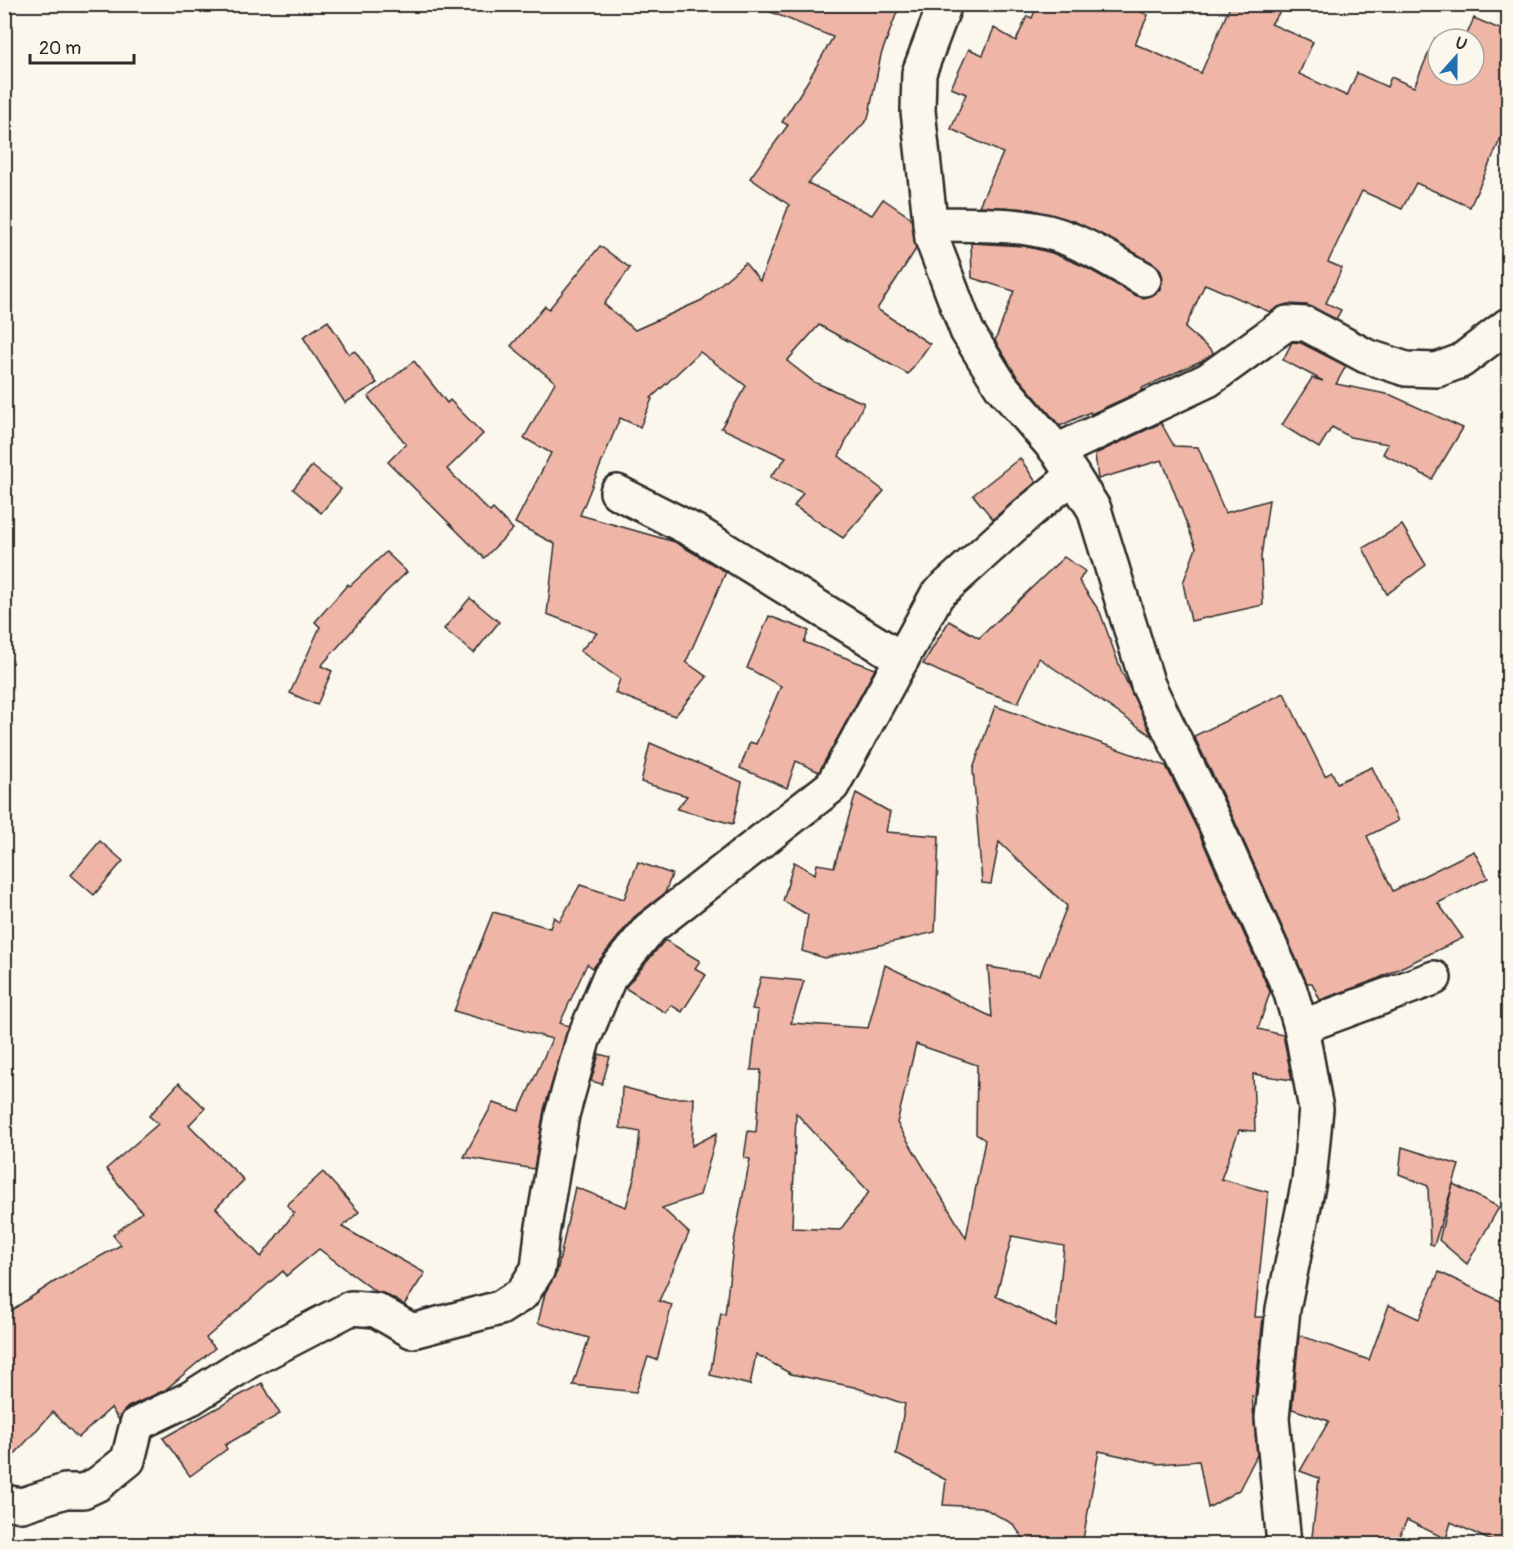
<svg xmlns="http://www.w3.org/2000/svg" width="1513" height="1549" font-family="Pangolin,sans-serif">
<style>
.building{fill:#efb6a7;stroke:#2b2b2b;stroke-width:1.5;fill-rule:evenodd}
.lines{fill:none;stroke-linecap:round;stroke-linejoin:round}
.minor-casing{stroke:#2b2b2b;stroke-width:38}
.minor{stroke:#fbf7ec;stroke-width:33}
</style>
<rect width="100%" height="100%" fill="#fbf7ec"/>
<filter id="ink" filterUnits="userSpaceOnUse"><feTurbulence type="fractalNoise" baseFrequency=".0167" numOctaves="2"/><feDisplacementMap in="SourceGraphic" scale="12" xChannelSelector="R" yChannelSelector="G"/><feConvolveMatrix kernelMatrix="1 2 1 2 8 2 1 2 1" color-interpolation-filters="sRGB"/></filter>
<g filter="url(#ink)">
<!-- building -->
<g class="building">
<path d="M 756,4 L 900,4 L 881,55 L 868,119 L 808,183 L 872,215 L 883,199 L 911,218 L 916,249 L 877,309 L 930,344 L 908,374 L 819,325 L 787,361 L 814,382 L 864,403 L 839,456 L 884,491 L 843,538 L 794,506 L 803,493 L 770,477 L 786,458 L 721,428 L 746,386 L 700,352 L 651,398 L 652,399 L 640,427 L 620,418 L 580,515 L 675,542 L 726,572 L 686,662 L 707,677 L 675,716 L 615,693 L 620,679 L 580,651 L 597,633 L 547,614 L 555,544 L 515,523 L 551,453 L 524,438 L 555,382 L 511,346 L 545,306 L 549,309 L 600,246 L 630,268 L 604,304 L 635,330 L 702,300 L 745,263 L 760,281 L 789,205 L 750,178 L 788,125 L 782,122 L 806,84 L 833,37 L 756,6 Z"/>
<path d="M 1038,4 L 1124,4 L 1148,15 L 1135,44 L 1201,73 L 1231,4 L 1286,4 L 1271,24 L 1313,42 L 1299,74 L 1347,96 L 1357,73 L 1387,87 L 1391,77 L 1414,87 L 1435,38 L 1438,40 L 1438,75 L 1474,75 L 1474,39 L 1465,39 L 1474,18 L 1509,33 L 1509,120 L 1470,207 L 1416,183 L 1402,209 L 1362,191 L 1328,262 L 1342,268 L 1326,303 L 1341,310 L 1336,319 L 1307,305 L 1287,304 L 1270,312 L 1205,284 L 1185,328 L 1214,353 L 1203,360 L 1142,388 L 1143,390 L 1091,414 L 1090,412 L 1060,426 L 1016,375 L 995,341 L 1014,291 L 972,278 L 971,243 L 1024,246 L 1052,253 L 1083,266 L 1135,295 L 1144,298 L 1153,295 L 1160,289 L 1163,278 L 1160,269 L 1153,263 L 1076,222 L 1030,209 L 979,206 L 1003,153 L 951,129 L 966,94 L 951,88 L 969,49 L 983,55 L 994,28 L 1016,41 L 1027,16 L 1032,18 Z"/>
<path d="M 328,321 L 349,354 L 355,351 L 377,383 L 345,403 L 303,337 Z"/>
<path d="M 1292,342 L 1301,343 L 1346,366 L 1336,384 L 1391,395 L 1463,428 L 1432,479 L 1383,454 L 1388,444 L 1350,437 L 1332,427 L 1319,448 L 1282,425 L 1312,378 L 1323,381 L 1283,360 Z"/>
<path d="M 414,361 L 447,403 L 450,400 L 483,434 L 447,469 L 490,512 L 493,509 L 513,529 L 484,558 L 388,462 L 406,444 L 368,397 Z"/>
<path d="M 1161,423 L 1174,446 L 1198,447 L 1225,513 L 1269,500 L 1261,557 L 1263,605 L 1191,621 L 1183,583 L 1196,548 L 1162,460 L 1098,479 L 1095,454 Z"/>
<path d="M 1020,458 L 1036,482 L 993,519 L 973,495 Z"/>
<path d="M 312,466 L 341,489 L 321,513 L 293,489 Z"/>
<path d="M 1402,525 L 1426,565 L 1387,594 L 1363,548 Z"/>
<path d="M 386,552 L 407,572 L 385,593 L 321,666 L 332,671 L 317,705 L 290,693 L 320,627 L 315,622 L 348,584 L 350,586 Z"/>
<path d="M 1064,557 L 1085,571 L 1079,581 L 1100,612 L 1121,670 L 1152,736 L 1039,658 L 1018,703 L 975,688 L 923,664 L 949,621 L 979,638 Z"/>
<path d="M 470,598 L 499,622 L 474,653 L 444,629 Z"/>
<path d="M 769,616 L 809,631 L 804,642 L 875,669 L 819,772 L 796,761 L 787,788 L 740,768 L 750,742 L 756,744 L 781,686 L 747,668 Z"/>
<path d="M 1284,693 L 1325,776 L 1332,772 L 1337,783 L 1372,767 L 1398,821 L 1367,836 L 1393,891 L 1474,851 L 1488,878 L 1438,903 L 1463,938 L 1375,980 L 1320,1000 L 1312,983 L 1307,983 L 1232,815 L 1194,736 Z"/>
<path d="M 995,706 L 1166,766 L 1198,831 L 1270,992 L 1258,1029 L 1283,1035 L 1292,1080 L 1253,1074 L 1255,1131 L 1239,1130 L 1221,1179 L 1268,1192 L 1255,1317 L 1263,1317 L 1255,1397 L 1252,1396 L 1257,1455 L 1239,1490 L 1208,1508 L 1199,1461 L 1157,1464 L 1099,1451 L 1082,1545 L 1028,1545 L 1013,1524 L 982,1507 L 943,1505 L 946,1480 L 896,1454 L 905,1404 L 854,1387 L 791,1374 L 756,1354 L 750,1385 L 710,1375 L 721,1313 L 725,1315 L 733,1247 L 750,1159 L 744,1158 L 748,1131 L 756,1132 L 761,1070 L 751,1070 L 758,1010 L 752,1009 L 761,977 L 804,981 L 791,1023 L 868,1028 L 885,965 L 992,1017 L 988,967 L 1040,975 L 1067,906 L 999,842 L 991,884 L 982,883 L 973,769 ZM 916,1044 L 977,1065 L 976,1134 L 985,1140 L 966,1238 L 897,1123 ZM 796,1113 L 869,1192 L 840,1230 L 792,1228 ZM 1012,1236 L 1064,1246 L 1056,1327 L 996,1296 Z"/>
<path d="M 650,743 L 742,782 L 733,824 L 677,809 L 687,796 L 641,782 Z"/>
<path d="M 856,793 L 890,812 L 886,832 L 939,836 L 935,932 L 825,958 L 802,951 L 808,915 L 783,901 L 794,862 L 815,874 L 817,864 L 834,867 Z"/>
<path d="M 100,841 L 123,861 L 94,895 L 71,875 Z"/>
<path d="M 638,862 L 672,874 L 665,893 L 634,917 L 593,968 L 587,964 L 560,1023 L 569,1026 L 544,1110 L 534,1169 L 464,1157 L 493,1103 L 519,1111 L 552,1039 L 454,1011 L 493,912 L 550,928 L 554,917 L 560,921 L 580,885 L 624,899 Z"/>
<path d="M 665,940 L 700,961 L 695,968 L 706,975 L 682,1012 L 671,1005 L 666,1013 L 625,988 Z"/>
<path d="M 599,1054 L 610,1057 L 602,1084 L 591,1081 Z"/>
<path d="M 179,1083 L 205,1108 L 189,1125 L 244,1180 L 216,1208 L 261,1257 L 294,1213 L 287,1205 L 323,1172 L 359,1212 L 342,1227 L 425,1273 L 404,1305 L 385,1294 L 375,1291 L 319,1249 L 286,1276 L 283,1271 L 206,1338 L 215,1348 L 165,1390 L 128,1407 L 122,1413 L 119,1420 L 111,1408 L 78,1438 L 53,1412 L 4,1466 L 4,1315 L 54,1282 L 121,1245 L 113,1235 L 142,1212 L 106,1169 L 158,1124 L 149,1116 Z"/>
<path d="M 622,1087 L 664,1098 L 694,1098 L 692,1146 L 717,1133 L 700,1195 L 662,1208 L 689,1233 L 659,1301 L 672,1305 L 657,1360 L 648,1357 L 636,1392 L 573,1385 L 589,1338 L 538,1323 L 545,1293 L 557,1272 L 575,1187 L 626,1207 L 635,1175 L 640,1132 L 620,1128 Z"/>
<path d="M 1402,1147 L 1459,1165 L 1434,1245 L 1430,1244 L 1428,1186 L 1399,1174 Z"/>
<path d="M 1453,1184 L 1499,1207 L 1467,1264 L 1439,1240 Z"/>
<path d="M 1439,1272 L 1509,1305 L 1509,1545 L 1500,1545 L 1451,1522 L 1446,1539 L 1407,1520 L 1395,1545 L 1311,1545 L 1319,1478 L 1300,1471 L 1329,1421 L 1292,1409 L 1299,1335 L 1369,1360 L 1389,1305 L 1419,1319 Z"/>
<path d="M 262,1383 L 280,1414 L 225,1445 L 227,1449 L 190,1476 L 163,1438 Z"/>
</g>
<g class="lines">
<!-- minor casing -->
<g class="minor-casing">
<g id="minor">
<path d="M 945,4 L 919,73 L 918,111 L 932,239 L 967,331 L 1001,386 L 1057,451 L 1094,509 L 1148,685 L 1215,823 L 1290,990 L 1301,1027 L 1316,1109 L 1309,1181 L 1283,1309 L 1272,1418 L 1284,1544"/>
<path d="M 930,224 C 972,225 1018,222 1058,235 C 1088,245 1117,264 1144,279"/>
<path d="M 1057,451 L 1208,380 L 1287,323 L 1306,324 L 1366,356 L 1406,369 L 1437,370 L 1461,361 L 1508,325"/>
<path d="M 617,492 L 696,532 L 902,659"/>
<path d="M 1301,1027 L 1434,978"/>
<path d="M 4,1502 L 22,1505 L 65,1491 L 83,1491 L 98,1484 L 128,1460 L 137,1424 L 191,1398 L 249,1361 L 351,1308 L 376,1310 L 412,1331 L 500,1308 L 522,1294 L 538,1269 L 542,1233 L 562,1115 L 583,1040 L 609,978 L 649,929 L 832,786 L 937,595 L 1030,511 L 1073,476"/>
</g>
</g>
<!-- minor -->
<use href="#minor" class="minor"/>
</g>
</g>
<!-- margin -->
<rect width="1513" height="1549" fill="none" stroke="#fbf7ec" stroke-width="24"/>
<rect x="12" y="12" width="1489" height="1525" fill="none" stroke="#2b2b2b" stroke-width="2" filter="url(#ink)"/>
<!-- north arrow -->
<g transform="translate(1456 57) rotate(21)"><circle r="28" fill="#fbf7ec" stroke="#a8a59f" stroke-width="1.5"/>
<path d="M0-4.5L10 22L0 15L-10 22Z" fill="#1f6fb2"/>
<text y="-9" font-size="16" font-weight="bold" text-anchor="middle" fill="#2b2b2b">U</text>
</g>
<!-- scale -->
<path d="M30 54v9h104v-9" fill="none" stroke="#2b2b2b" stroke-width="3"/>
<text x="39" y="54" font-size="18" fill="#2b2b2b" stroke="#fbf7ec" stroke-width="4.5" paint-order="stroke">20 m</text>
</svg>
